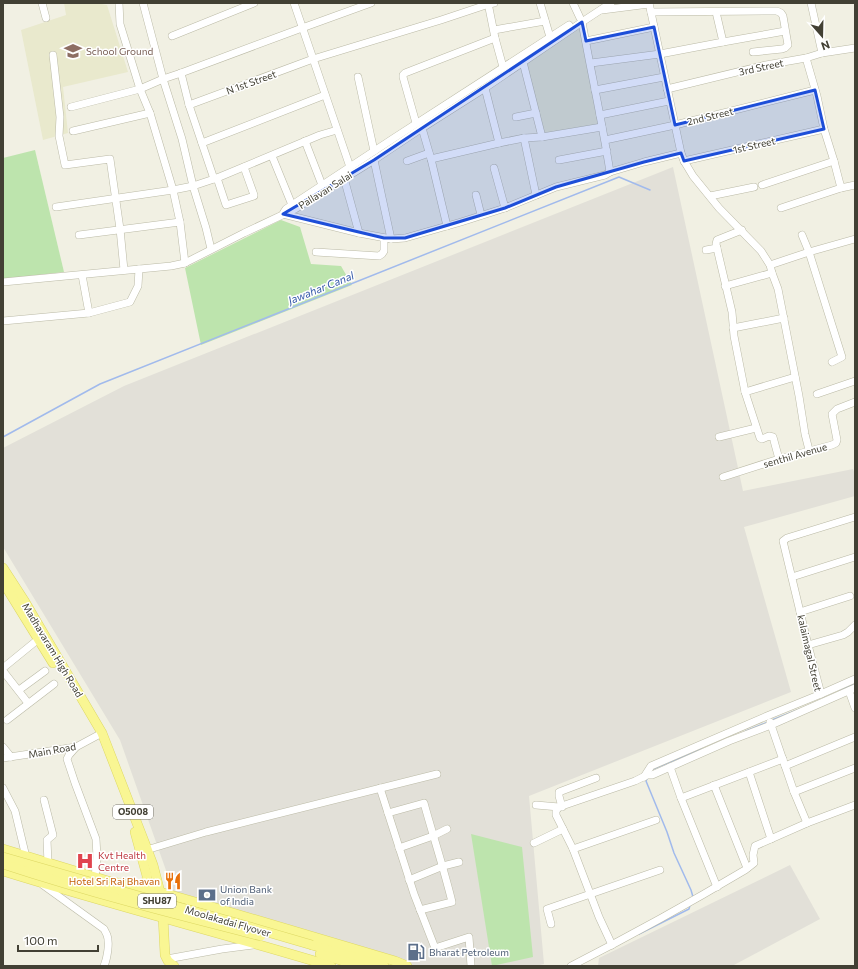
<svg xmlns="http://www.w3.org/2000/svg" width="858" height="969" font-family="Commissioner,sans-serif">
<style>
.industrial{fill:#e2e0d8}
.education{fill:#e9e9cd}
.green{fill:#bde4ad}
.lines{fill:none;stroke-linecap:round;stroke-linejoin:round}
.stream{stroke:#a1baec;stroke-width:1.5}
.minor-casing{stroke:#bbbaa6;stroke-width:8}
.major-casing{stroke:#ddd864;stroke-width:10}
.minor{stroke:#fff;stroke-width:7}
.major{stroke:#f9f693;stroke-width:9}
.major-bridge-casing{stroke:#ddd864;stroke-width:10;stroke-linecap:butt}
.major-bridge{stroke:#f9f693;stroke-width:9}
.marked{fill:#1d4ed8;fill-opacity:0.2;stroke:#1d4ed8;stroke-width:3;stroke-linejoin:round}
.labels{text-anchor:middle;stroke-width:3;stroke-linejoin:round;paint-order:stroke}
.shield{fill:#fff;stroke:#7b7971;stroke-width:1}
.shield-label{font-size:9px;font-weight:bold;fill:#424034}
.education-label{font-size:10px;fill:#785e54;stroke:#fff;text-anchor:start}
.street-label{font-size:10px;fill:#424034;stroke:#fff}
.health-label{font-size:10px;fill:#be3a42;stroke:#fff;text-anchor:start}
.food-label{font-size:10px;fill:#c56008;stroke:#fff;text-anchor:end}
.service-label{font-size:10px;fill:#4e5e75;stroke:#fff;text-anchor:start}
.water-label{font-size:11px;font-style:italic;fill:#3358a8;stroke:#fff}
</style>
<rect width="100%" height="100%" fill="#f1f0e3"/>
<!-- industrial -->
<g class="industrial">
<path d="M 673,167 L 743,491 L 853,469 L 855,474 L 855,496 L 744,527 L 791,692 L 529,796 L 544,964 L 536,966 L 404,966 L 174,893 L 120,740 L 3,547 L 3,448 L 124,386 Z"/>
<path d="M 790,865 L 820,919 L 732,966 L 598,966 L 599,958 Z"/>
</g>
<!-- education -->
<g class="education">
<path d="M 64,3 L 97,3 L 107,5 L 128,72 L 63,87 L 68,133 L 43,140 L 21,30 L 66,15 Z"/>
<path d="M 580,24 L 600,127 L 542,137 L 525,63 Z"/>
</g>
<!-- green -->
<g class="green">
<path d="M 35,150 L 64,272 L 3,279 L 3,158 Z"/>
<path d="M 281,220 L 300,227 L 311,264 L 341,266 L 352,285 L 201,345 L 185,268 Z"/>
<path d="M 471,834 L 522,847 L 533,957 L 492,966 Z"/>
</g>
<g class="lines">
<!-- stream -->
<g class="stream">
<path d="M 3,437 L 100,384 L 619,177 L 650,190"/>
<path d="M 840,691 L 855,683"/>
<path d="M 772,720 L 800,709"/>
<path d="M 746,731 L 768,722"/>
<path d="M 651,772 L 653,769 L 702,749"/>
<path d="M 648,777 L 646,781 L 667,832 L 674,853 L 691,890 L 693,897"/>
<path d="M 639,934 L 689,909 L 690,905"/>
</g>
<!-- minor casing -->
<g class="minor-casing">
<g id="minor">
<path d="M 42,3 L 46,18"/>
<path d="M 119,3 L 120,24 L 140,89 L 150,113 L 173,190 L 180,222 L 185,263"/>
<path d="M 143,3 L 163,79 L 182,139 L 193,186 L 206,228 L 211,249"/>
<path d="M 294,3 L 350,167"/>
<path d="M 488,3 L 495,38 L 503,67"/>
<path d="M 540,3 L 550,37"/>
<path d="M 573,3 L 580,18"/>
<path d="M 649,3 L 681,153 L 684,161 L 693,176 L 719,208 L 761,251 L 770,265 L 772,273 L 778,289 L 799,396 L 805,434 L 809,450"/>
<path d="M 811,3 L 822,53"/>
<path d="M 602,10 L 649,4"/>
<path d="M 651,12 L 777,11 L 781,13 L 783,16 L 788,45 L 785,48 L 782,49 L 753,52"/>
<path d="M 582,22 C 591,72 602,121 610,172"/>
<path d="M 494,30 L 545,21"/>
<path d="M 172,36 L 254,3"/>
<path d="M 586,41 L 654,27"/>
<path d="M 723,42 L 785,31"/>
<path d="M 53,55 L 60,117 L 59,136 L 65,165 L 110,159 L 120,229 L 124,270"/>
<path d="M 806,58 L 817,96 L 824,129 L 834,161 L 841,188 L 855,185"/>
<path d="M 523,62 L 542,137"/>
<path d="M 591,63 L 660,54 L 723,42 L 716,12"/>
<path d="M 181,73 L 189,105 L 214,179"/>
<path d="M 358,77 L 374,151"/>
<path d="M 485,88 L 499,143"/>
<path d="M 667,89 L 766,65 L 806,58 L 822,53 L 855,48"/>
<path d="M 595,90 L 664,77"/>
<path d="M 189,105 L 313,59 L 441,20 L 489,4 L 494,3"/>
<path d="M 71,107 L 140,89 L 163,79 L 181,73 L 302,28 L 371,3"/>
<path d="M 600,115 L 669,101"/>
<path d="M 516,117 L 536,113"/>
<path d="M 416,123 L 403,77 L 403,75 L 405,73 L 495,38"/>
<path d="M 422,128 L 431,159 L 447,226"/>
<path d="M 73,131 L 150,113"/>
<path d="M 524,138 L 536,195"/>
<path d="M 605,140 L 675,125 L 815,90"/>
<path d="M 305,141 L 322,185"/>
<path d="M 202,143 L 325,95"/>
<path d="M 272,156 L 292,205"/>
<path d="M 431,159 L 499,143 L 524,138 L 542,137 L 602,127"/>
<path d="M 374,160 L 391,239"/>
<path d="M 559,160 L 607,151"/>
<path d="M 407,161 L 429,153"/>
<path d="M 684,161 L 824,129"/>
<path d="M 494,168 L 505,208"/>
<path d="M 217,178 L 226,205 L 254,196 L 254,195 L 244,167"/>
<path d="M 344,178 L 359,233"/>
<path d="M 762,185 L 834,161"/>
<path d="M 476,195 L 481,215"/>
<path d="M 710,196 L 754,187"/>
<path d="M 56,207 L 173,190 L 193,186 L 217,178 L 320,135 L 337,130"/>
<path d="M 781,208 L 841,188"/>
<path d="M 284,212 L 286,209 L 292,205 L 394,138 L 569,25"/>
<path d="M 283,214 L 359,233 L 391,239 L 405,238 L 461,222 L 505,208 L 556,187 L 605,175 L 610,172 L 644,162 L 681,153"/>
<path d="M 742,230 L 717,240 L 716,244 L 732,312 L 734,336 L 745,392 L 759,435 L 760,438 L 762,439 L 769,436 L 773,437 L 779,459"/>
<path d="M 79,235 L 180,222"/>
<path d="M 802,235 L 809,252 L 842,357 L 832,362"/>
<path d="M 706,250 L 717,248"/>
<path d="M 316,252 L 379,256 L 382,254 L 384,251 L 384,238"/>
<path d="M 770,265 L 809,252 L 855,239"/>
<path d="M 82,275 L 89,313"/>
<path d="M 3,282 L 171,266 L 185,263 L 244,233 L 295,209 L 374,160 L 422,128 L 485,88 L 582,22 L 611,3"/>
<path d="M 725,286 L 772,273"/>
<path d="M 3,321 L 89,313 L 130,302 L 138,286 L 139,269"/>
<path d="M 733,328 L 784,318"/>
<path d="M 745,392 L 795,377"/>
<path d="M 817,394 L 855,381"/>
<path d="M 719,437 L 756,428"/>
<path d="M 723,477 L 779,459 L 832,445 L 836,443 L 837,440 L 832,414 L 837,409 L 855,402"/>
<path d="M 792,577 L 855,557"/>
<path d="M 800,612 L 850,596"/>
<path d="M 808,645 L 843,635 L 848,632 L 855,625"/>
<path d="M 3,668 L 41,637"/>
<path d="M 3,671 L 28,703"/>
<path d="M 19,690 L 45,671"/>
<path d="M 849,691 L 855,708"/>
<path d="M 821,694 L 808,645 L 783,541 L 787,538 L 855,517"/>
<path d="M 7,720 L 54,684"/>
<path d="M 770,722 L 794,792 L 807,823"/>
<path d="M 3,747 L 11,757"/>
<path d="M 76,747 L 69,755 L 67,759 L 75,783 L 96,839 L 97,857 L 95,877"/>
<path d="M 3,758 L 76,747 L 102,733"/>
<path d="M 785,766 L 855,737"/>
<path d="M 670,767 L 681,798 L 717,887"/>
<path d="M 749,772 L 771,839"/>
<path d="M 644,777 L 651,766 L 767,716 L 821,694 L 855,679"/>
<path d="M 714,785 L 747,868"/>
<path d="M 3,788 L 15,811 L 26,857"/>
<path d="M 380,788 L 414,894 L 435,948 L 469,937 L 471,966"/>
<path d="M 794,792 L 855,768"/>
<path d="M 681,798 L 783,759"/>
<path d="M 44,800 L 53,835 L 47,840 L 48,863"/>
<path d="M 536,805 L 559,807 L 635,781 L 647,775 L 652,775 L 729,741 L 771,725 L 855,688"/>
<path d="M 559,807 L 556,811 L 556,815 L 573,849 L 599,917 L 612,945"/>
<path d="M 562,807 L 559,796 L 559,792 L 596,778"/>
<path d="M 388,813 L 424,803 C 433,836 444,869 452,902 L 420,910"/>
<path d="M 534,843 L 563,829"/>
<path d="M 399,848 L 433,836 L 447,829"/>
<path d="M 573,849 L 656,820"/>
<path d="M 143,851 L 206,832 L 437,774"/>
<path d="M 409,880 L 443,866 L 459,862"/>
<path d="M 43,885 L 104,929 C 105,931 106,933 107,935 C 110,943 107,959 104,966"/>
<path d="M 551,924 L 547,909 L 660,870"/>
<path d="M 167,959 L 222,949 L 253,945"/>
<path d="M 571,966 C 630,936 688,904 745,870 L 754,863 L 753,855 L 755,846 L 807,823 L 855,805"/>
</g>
</g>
<!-- major casing -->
<g class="major-casing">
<g id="major">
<path d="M 3,568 L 25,602 L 102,733 L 147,849 L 153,865 L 160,892"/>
<path d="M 3,582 L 53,663"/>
<path d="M 135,832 L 147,876 L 146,889"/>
<path d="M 3,849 L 108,881 L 160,892 L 209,906 L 395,961 L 407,966"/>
<path d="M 3,871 C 112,905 222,933 331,966"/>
<path d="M 163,917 L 165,955 L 168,961 L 174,966"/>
<path d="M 312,945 L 384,966"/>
<path d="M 320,954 L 360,966"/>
</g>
</g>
<!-- minor -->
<use href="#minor" class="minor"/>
<!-- major -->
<use href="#major" class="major"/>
<!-- major-bridge casing -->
<g class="major-bridge-casing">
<g id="major-bridge">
<path d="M 3,857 L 135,895 L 240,924 L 312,945"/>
<path d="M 3,864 C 88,892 174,914 261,936"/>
</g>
</g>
<!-- major-bridge -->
<use href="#major-bridge" class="major-bridge"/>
</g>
<!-- marked area -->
<path class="marked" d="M 582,22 L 586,41 L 654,27 L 675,125 L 815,90 L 824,129 L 684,161 L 681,153 L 644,162 L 556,187 L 505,208 L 405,238 L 384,238 L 283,214 L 374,160 Z"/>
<!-- icons -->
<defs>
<g id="school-bare" transform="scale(1.38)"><path d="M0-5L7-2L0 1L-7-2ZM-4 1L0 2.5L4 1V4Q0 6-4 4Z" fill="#8d6e63" stroke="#fff" stroke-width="2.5" paint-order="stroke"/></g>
<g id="hospital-bare" transform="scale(1.38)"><path d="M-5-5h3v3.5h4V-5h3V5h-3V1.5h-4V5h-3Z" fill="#e0444e" stroke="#fff" stroke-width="2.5" paint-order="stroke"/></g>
<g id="restaurant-bare" transform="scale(1.38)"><path d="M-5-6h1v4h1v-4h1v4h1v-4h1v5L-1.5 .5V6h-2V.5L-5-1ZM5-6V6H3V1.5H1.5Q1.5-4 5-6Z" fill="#e8710a" stroke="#fff" stroke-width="2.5" paint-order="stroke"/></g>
<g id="bank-bare" transform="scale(1.38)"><path d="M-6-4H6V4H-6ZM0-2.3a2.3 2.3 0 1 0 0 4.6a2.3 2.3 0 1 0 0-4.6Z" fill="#5c6f8a" stroke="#fff" stroke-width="2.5" paint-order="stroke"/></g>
<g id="fuel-bare" transform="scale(1.38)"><path d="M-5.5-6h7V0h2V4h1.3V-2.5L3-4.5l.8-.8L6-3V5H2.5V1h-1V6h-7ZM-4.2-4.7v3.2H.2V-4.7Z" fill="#5c6f8a" stroke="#fff" stroke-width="2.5" paint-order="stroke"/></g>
</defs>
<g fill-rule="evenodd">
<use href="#school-bare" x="73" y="51"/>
<use href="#hospital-bare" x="85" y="861"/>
<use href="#restaurant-bare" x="173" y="881"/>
<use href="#bank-bare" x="207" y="895"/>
<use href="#fuel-bare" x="416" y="952"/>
</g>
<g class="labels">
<!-- shield labels -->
<g class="shield">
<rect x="113" y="805" width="40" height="14" rx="3"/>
<rect x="138" y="894" width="38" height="14" rx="3"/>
</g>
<g class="shield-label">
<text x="133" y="815">O5008</text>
<text x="157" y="904">SHU87</text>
</g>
<!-- education labels -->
<g class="education-label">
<text x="86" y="55">School Ground</text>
</g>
<!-- street labels -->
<g class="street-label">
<text transform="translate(761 67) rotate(-12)" y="4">3rd Street</text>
<text transform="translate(251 82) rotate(-20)" y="4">N 1st Street</text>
<text transform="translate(710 116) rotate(-14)" y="4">2nd Street</text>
<text transform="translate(754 145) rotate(-13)" y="4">1st Street</text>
<text transform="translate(325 190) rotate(-32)" y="4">Pallavan Salai</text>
<text transform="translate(795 455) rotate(-16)" y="4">senthil Avenue</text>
<text transform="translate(53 650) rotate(59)" y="4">Madhavaram High Road</text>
<text transform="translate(810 653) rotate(77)" y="4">kalaimagal Street</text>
<text transform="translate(52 750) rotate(-10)" y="4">Main Road</text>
<text transform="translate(228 921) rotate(16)" y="4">Moolakadai Flyover</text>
</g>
<!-- health labels -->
<g class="health-label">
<text x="98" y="859">Kvt Health<tspan x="98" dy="12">Centre</tspan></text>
</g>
<!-- food labels -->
<g class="food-label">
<text x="160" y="885">Hotel Sri Raj Bhavan</text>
</g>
<!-- service labels -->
<g class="service-label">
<text x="220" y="893">Union Bank<tspan x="220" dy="12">of India</tspan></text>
<text x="429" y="956">Bharat Petroleum</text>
</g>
<!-- water labels -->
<g class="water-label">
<text transform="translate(321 288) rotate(-22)" y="4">Jawahar Canal</text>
</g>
</g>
<!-- border -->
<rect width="858" height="969" fill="none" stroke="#424034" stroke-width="8"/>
<!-- north arrow -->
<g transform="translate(822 36) rotate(160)" stroke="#ffffff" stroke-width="3" paint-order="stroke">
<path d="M0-3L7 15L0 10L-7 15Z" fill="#424034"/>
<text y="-6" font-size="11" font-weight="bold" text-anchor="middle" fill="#424034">N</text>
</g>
<!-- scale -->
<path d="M18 945v6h80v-6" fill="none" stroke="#424034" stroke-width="2"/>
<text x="24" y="945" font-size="12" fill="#424034" stroke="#ffffff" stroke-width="3" paint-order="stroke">100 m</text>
</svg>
